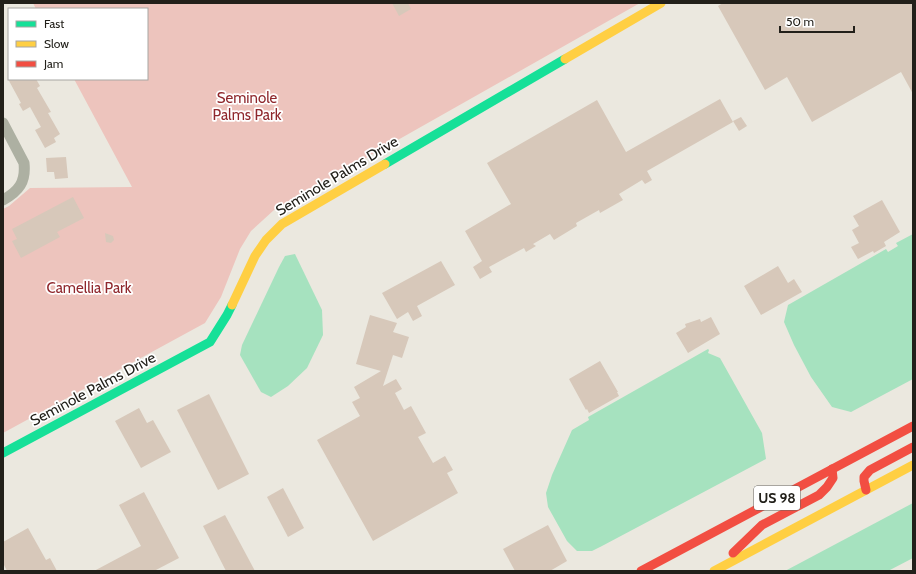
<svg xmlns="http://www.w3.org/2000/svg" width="916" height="574" font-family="Cabin,sans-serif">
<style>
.green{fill:#edc4bd}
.water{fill:#a6e2bf}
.building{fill:#d7c8ba}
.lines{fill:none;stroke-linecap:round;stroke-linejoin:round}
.street{stroke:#adb0a2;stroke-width:11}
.fast{stroke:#16e098;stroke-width:9}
.slow{stroke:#ffcf43;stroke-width:9}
.jam{stroke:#f24e42;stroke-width:9}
.labels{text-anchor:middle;stroke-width:3.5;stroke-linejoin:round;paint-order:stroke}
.shield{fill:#fff;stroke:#64635f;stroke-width:1}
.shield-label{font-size:14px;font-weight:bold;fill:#22201a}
.park-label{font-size:15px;fill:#8f282d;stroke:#fff}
.street-label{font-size:15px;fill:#22201a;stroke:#fff}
</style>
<rect width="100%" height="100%" fill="#ebe8df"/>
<!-- green -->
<path class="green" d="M 33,3 L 640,3 L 274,210 L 251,231 L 240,249 L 221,297 L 205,323 L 3,433 L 3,209 L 9,206 L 30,188 L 132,187 L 74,79 L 147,79 L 147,9 L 36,9 Z"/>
<!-- water -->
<g class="water">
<path d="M 913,234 L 913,379 L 851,412 L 832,407 L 811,377 L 794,345 L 784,322 L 788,305 L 886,249 L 888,252 L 898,246 L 896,243 Z"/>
<path d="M 295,254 L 322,310 L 323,335 L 307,368 L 288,386 L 271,397 L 261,392 L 240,355 L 242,345 L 279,267 L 285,256 Z"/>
<path d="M 708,349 L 709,350 L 708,353 L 720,358 L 762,433 L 766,459 L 602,546 L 592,551 L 577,551 L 567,541 L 548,507 L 546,493 L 552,475 L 572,430 L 589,420 L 588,417 Z"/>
<path d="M 913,503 L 913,558 L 888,571 L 785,571 Z"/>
</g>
<!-- building -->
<g class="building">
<path d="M 392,3 L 408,3 L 411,9 L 399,16 Z"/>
<path d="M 723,3 L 913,3 L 913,94 L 901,72 L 812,122 L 787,77 L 765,90 L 718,6 Z"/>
<path d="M 8,79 L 36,79 L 40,86 L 37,88 L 51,112 L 48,113 L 60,134 L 54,138 L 56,142 L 45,148 L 35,130 L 41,127 L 30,107 L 23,111 L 19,104 L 21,103 Z"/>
<path d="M 720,99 L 733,122 L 647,171 L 652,180 L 645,184 L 642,180 L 619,194 L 623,200 L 600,213 L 599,210 L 576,223 L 577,226 L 554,240 L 550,234 L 533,244 L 536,246 L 526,252 L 524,248 L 489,267 L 492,272 L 480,279 L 473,267 L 482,261 L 465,231 L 511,204 L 487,163 L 597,100 L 626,152 Z"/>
<path d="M 741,117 L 747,126 L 739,131 L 733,121 Z"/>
<path d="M 66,157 L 68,178 L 55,179 L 54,172 L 47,172 L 46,158 Z"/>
<path d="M 73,197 L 84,218 L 57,232 L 60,237 L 21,258 L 12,241 L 17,239 L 12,229 Z"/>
<path d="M 882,200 L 900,232 L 884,242 L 886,246 L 874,253 L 873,251 L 858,259 L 851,247 L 859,243 L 852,230 L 859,226 L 853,216 Z"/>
<path d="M 105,233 L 113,236 L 114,240 L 111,243 L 106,242 Z"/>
<path d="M 441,261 L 455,285 L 417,306 L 422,316 L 413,321 L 408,312 L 397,319 L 382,293 Z"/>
<path d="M 778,266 L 788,283 L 794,279 L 802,292 L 761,315 L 744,286 Z"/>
<path d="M 370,315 L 397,323 L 393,332 L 409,337 L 402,358 L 393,355 L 383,386 L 396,379 L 402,389 L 395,393 L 404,410 L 411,406 L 426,433 L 418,437 L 433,463 L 445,456 L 453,470 L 447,473 L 458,493 L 373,541 L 317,440 L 360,416 L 352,402 L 360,398 L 354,387 L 381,371 L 356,364 Z"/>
<path d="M 711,317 L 720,334 L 688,353 L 676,333 L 686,327 L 685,324 L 700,319 L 701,322 Z"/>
<path d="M 600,361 L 618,392 L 617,392 L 619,396 L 589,413 L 587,409 L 586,410 L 569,379 Z"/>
<path d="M 209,394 L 249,474 L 218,490 L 177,410 Z"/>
<path d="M 139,408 L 147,423 L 153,420 L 171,452 L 141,468 L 115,421 Z"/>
<path d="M 283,488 L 304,528 L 288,537 L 267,497 Z"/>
<path d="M 144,492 L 179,558 L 154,571 L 94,571 L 141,546 L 119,505 Z"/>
<path d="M 225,515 L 255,571 L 226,571 L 203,526 Z"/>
<path d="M 548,525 L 567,561 L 550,571 L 515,571 L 503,549 Z"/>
<path d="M 28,528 L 46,560 L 50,558 L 57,571 L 7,571 L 3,563 L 3,542 Z"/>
</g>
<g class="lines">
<!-- street -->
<path class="street" d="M 3,123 L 24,163 C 26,182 19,191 3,200"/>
<!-- fast -->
<g class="fast">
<path d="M 385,164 L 565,59"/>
<path d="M 3,453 L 210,342 L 227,315 L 232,305"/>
</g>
<!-- slow -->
<g class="slow">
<path d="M 565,59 L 661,3"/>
<path d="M 232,305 L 255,256 L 266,240 L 282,224 L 385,164"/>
<path d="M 714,571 L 913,465"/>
</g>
<!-- jam -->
<g class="jam">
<path d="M 866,490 L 864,481 L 864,477 L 870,470 L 913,447"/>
<path d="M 733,553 L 762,525 L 819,495 L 827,487 L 833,478 L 832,469"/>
<path d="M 641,571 L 913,426"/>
</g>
</g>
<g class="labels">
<!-- shield labels -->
<rect class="shield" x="754" y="486" width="46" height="24" rx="3"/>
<g class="shield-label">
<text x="777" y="503">US 98</text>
</g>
<!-- park labels -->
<g class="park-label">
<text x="247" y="103">Seminole<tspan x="247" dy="17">Palms Park</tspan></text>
<text x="89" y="293">Camellia Park</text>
</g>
<!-- street labels -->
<g class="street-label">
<text transform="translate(337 176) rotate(-31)" y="5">Seminole Palms Drive</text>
<text transform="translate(93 389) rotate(-28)" y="5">Seminole Palms Drive</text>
</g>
</g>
<!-- border -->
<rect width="916" height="574" fill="none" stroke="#22201a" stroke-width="8"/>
<!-- legend -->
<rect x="8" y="8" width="140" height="72" fill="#ffffff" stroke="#a7a6a3"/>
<rect x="16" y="21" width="20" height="6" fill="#16e098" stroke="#a7a6a3"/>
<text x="44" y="28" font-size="12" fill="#22201a">Fast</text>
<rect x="16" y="41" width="20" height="6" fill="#ffcf43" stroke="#a7a6a3"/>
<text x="44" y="48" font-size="12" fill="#22201a">Slow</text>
<rect x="16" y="61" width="20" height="6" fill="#f24e42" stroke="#a7a6a3"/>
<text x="44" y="68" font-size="12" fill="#22201a">Jam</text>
<!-- scale -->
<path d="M780 26v6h74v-6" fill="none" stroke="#22201a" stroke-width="2"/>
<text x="786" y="26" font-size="12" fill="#22201a" stroke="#ffffff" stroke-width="3" paint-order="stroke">50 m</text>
</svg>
